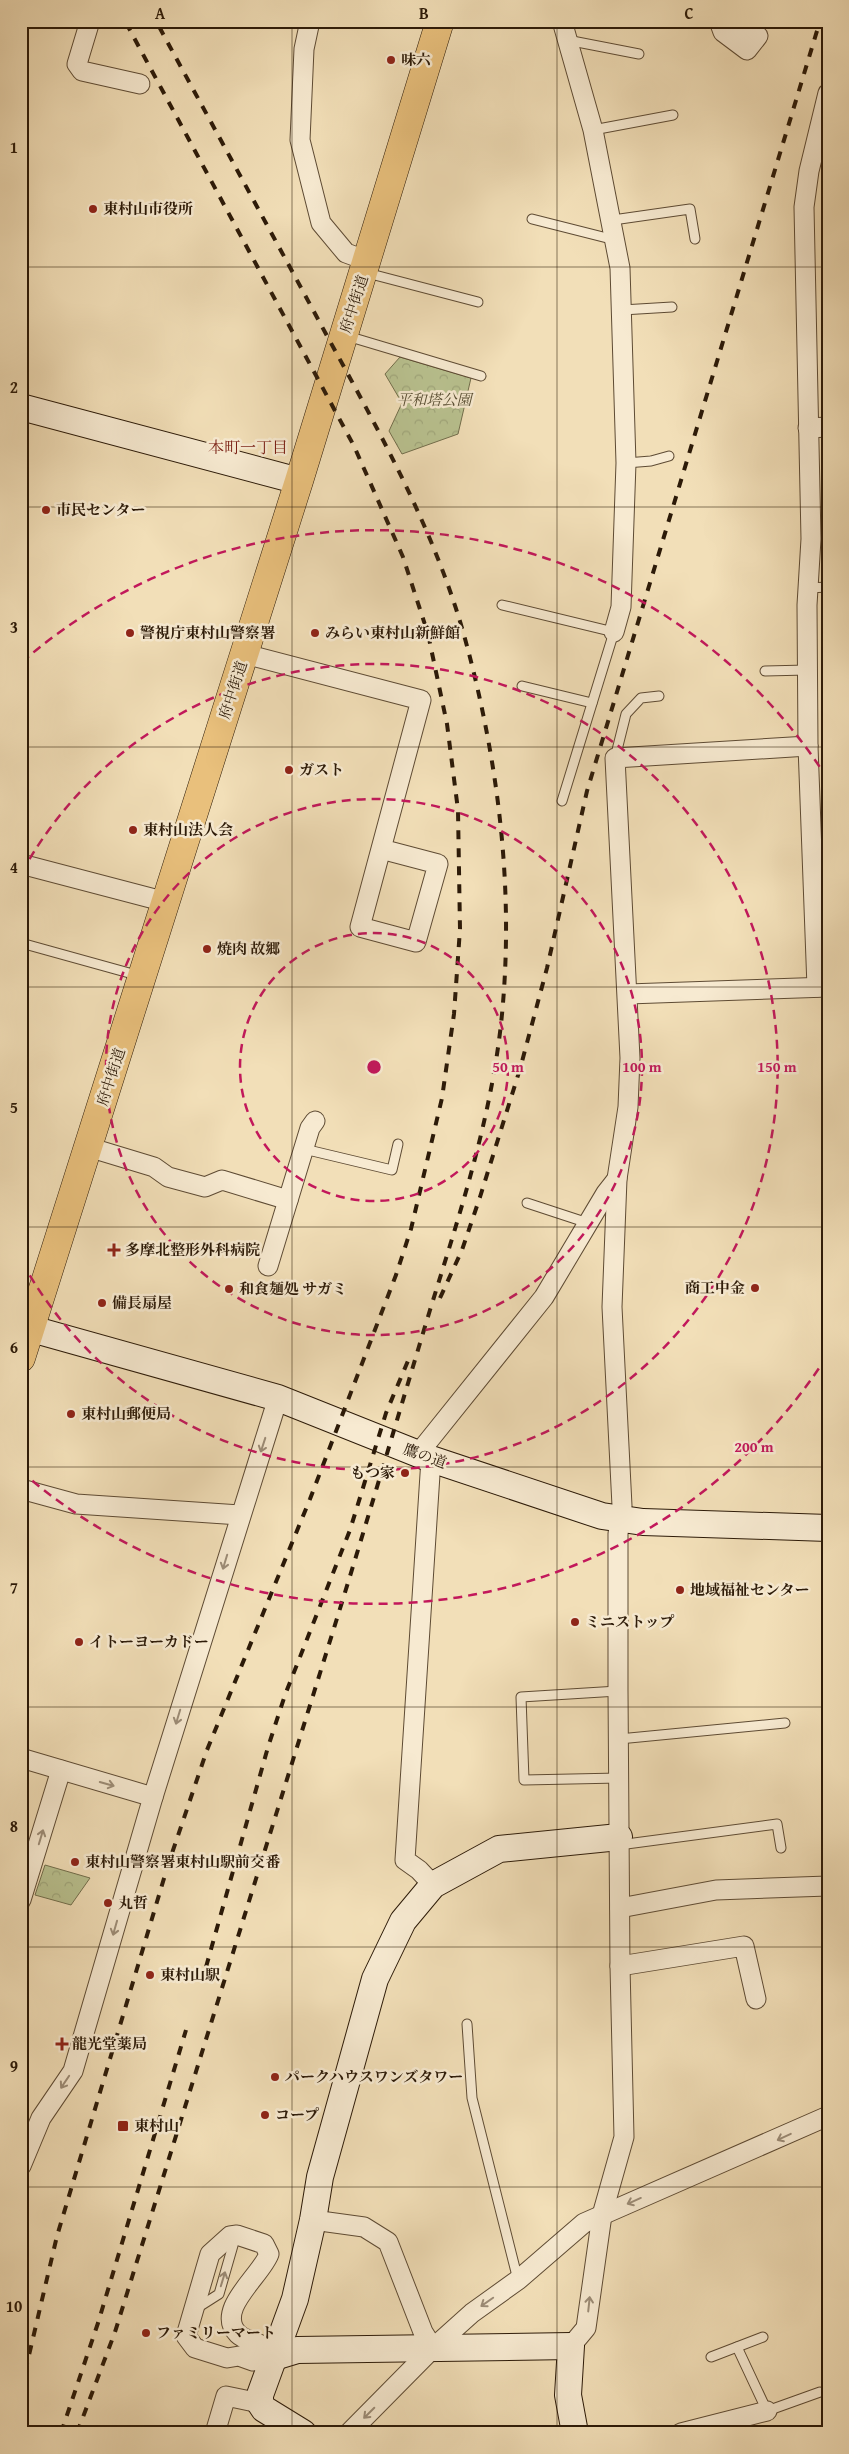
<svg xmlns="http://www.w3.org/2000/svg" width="849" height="2454" font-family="'Gentium Book Plus','Noto Serif JP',serif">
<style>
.park{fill:url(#park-crowns);stroke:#726e4c}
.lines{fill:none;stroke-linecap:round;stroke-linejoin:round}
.lane-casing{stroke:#5e4b34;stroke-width:11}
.street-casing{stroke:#5e4b34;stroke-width:21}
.secondary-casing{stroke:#2c1a08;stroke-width:28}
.primary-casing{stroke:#2c1a08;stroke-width:29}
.lane{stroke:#f7ead1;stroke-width:9}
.street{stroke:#f7ead1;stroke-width:19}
.secondary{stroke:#f7ead1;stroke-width:26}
.primary{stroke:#e9c07c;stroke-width:28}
.rail{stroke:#2c1a08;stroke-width:4;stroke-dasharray:9 9;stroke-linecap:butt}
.oneway{stroke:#9c8c77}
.grid{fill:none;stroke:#2c1a08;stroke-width:1;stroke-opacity:0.55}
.ring{fill:none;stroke:#c2185b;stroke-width:2.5;stroke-dasharray:9 6}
.poi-dot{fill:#8f2418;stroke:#f7ead1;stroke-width:2}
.labels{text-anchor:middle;stroke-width:5;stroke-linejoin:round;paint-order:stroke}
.poi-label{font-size:15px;font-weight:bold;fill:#2c1a08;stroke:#f7ead1;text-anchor:start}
.street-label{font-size:15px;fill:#2c1a08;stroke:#f7ead1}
.park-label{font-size:15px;font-style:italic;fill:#564c31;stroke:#f7ead1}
.neighbourhood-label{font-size:16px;fill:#7a1f14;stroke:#f7ead1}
.centre{fill:#c2185b;stroke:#f7ead1;stroke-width:2.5}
.ring-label{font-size:15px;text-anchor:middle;font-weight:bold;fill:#c2185b;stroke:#f7ead1;stroke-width:5;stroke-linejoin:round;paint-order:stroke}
.neatline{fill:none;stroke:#2c1a08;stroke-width:2}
.grid-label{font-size:16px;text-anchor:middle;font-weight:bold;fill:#2c1a08}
</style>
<defs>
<pattern id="park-crowns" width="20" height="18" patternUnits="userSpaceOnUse" patternTransform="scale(1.25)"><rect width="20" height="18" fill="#b9c290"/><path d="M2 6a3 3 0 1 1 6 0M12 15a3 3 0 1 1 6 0" fill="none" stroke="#9fa67b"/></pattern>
</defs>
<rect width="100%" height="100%" fill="#f2dfb8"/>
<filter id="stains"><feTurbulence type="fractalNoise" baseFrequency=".004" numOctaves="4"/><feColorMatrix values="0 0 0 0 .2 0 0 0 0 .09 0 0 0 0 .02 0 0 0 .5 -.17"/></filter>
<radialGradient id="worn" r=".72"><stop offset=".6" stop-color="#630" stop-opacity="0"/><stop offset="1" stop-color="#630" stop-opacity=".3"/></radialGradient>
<!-- park -->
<g class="park">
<path d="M 400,357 L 471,378 L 458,434 L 402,454 L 389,431 L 402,403 L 385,374 Z"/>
<path d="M 45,1865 L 90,1878 L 71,1905 L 35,1895 Z"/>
</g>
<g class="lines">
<!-- lane casing -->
<g class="lane-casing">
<g id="lane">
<path d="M 567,40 L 639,54"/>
<path d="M 593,130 L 673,115"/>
<path d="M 532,219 L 615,240"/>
<path d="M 613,220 L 690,209 L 695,239"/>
<path d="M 367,273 L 478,302"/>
<path d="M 622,310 L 672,307"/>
<path d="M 347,336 L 481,376"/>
<path d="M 626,463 L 651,461 L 669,456"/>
<path d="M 808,588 L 828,587"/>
<path d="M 502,605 L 614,632 L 562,801"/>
<path d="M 765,671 L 807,670"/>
<path d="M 522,686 L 592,703"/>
<path d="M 615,758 L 626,714 L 641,698 L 659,696"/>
<path d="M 21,943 L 140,976"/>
<path d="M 304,1149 L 392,1170 L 398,1144"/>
<path d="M 527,1203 L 588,1223"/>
<path d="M 618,1691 L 521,1697 L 524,1780 L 619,1778"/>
<path d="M 619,1739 L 785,1723"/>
<path d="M 619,1845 L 777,1824 L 781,1848"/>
<path d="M 467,2024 L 472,2098 L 518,2280"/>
<path d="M 197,2308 L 219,2294 L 236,2235"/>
<path d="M 737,2347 L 767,2411 L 820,2392"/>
<path d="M 711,2357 L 763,2337"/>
</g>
</g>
<!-- street casing -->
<g class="street-casing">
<g id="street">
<path d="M 90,21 L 77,64 L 82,71 L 140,84"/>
<path d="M 310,21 L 304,49 L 300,140 L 321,223 L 346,253 L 368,261"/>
<path d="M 562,21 L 593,130 L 620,268 L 626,463 L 621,607 L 614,632"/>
<path d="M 719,21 L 723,32 L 747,50 L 758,36 L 736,21"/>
<path d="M 808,428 L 828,427"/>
<path d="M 245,654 L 421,700 L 360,927 L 416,942 L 438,864 L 381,849"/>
<path d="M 21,864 L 166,902"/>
<path d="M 817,987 L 808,746 L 807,605 L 811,539 L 804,207 L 809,171 L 828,93"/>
<path d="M 628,994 L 828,987"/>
<path d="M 88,1147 L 154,1167 L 168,1177 L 205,1187 L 222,1180 L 288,1200"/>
<path d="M 268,1266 L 310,1128 L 315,1121"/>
<path d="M 418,1454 L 544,1297 L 606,1193 L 617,1179"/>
<path d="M 431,1459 L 405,1860 L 419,1870 L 433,1885"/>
<path d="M 21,1489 L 76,1504 L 240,1515"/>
<path d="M 21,1758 L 153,1797"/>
<path d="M 21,1900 L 61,1770"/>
<path d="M 620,1908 L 716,1890 L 828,1886"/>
<path d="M 620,1966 L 744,1946 L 756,1999"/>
<path d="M 21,2166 L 41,2118 L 73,2071 L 153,1797 L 278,1398"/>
<path d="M 313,2220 L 364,2227 L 388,2242 L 423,2332 L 433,2348"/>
<path d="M 237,2235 L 264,2244 L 269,2254 C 261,2276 214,2310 238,2334 C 244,2340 252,2340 259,2344 C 264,2347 269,2353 274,2357 L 253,2361 L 239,2356 L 227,2358 L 195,2348 L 186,2336 L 210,2254 L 230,2236 Z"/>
<path d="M 571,2346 L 586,2328 L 602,2215 L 624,2137 L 620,1966 L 618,1691 L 618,1534 L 622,1506 L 612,1307 L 617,1179 L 628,1107 L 630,1058 L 615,758 L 808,746"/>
<path d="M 215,2433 L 226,2396 L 260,2403"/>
<path d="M 349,2433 L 433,2348 L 472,2313 L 518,2280 L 584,2223 L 828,2116"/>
<path d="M 681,2433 L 767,2411"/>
</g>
</g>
<!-- secondary casing -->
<g class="secondary-casing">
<g id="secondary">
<path d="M 21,407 L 299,481"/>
<path d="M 21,1326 L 278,1398 L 431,1459 L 602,1516 L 643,1522 L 828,1528"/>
<path d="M 274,2357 L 297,2350 L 571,2346 L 568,2395 L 575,2433"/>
<path d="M 303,2433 L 264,2409 L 260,2403 L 260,2395 L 295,2299 L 313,2220 L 320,2177 L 375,1979 L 403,1921 L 433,1885 L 499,1849 L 619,1837"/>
</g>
</g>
<!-- primary casing -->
<g class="primary-casing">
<path id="primary" d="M 21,1358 L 299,481 L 440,21"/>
</g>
<!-- lane -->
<use href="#lane" class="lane"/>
<!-- street -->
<use href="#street" class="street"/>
<!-- secondary -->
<use href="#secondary" class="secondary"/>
<!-- primary -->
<use href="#primary" class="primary"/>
<!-- rail -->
<g class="rail">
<path d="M 440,1298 L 462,1250 L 480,1197 L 520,1069 L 547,968 L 587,791 L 820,21"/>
<path d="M 206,1967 L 268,1747 L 285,1695 L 350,1530 L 386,1413 L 410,1356"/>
<path d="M 21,2389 L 57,2236 L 168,1865 L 207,1750 L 310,1499 L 396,1275 L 411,1229 L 442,1098 L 454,1014 L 460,929 L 458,810 L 447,724 L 428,634 L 403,557 L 354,446 L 125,21"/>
<path d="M 61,2433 L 98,2323 L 186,2030"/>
<path d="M 77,2433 L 115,2332 C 188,2097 261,1863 334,1628 C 367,1522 398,1416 430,1310 C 459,1216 490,1123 501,1024 C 515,894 499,762 464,635 C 434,529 379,431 326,334 C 270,230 213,126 156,21"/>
</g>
</g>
<!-- one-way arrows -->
<defs><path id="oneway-shaft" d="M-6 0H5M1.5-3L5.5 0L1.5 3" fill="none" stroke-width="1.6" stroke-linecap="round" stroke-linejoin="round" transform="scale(1.25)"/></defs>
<g class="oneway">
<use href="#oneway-shaft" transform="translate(263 1445) rotate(108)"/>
<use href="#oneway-shaft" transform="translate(225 1562) rotate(107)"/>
<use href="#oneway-shaft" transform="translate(178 1717) rotate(107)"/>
<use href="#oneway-shaft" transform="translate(107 1784) rotate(16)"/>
<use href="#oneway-shaft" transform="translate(41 1837) rotate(-73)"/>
<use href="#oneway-shaft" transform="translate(115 1928) rotate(106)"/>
<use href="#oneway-shaft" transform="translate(65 2082) rotate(124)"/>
<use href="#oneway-shaft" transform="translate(784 2137) rotate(155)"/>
<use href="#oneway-shaft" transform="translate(634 2201) rotate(156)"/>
<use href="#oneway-shaft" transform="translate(223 2279) rotate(-73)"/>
<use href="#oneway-shaft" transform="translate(487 2302) rotate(145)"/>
<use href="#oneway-shaft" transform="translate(589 2304) rotate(-84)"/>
<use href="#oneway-shaft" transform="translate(369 2413) rotate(135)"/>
</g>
<!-- grid -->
<path class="grid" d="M 292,21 L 292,2433M 557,21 L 557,2433M 21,267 L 828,267M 21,507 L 828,507M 21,747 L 828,747M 21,987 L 828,987M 21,1227 L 828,1227M 21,1467 L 828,1467M 21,1707 L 828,1707M 21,1947 L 828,1947M 21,2187 L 828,2187"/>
<!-- distance rings -->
<g class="ring">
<circle cx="374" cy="1067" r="134"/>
<circle cx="374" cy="1067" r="268"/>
<path d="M22 872A403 403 0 1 1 22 1262"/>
<path d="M827 1356A537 537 0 0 1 22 1472M22 662A537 537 0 0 1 827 778"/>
</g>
<!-- markers -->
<g class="poi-dot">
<circle cx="391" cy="60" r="5"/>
<circle cx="93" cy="209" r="5"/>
<circle cx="46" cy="510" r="5"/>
<circle cx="130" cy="633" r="5"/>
<circle cx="315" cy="633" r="5"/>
<circle cx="289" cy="770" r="5"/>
<circle cx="133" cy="830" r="5"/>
<circle cx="207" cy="949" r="5"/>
<path d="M111.5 1242.5h5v5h5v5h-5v5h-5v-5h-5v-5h5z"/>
<circle cx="755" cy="1288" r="5"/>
<circle cx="229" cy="1289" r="5"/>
<circle cx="102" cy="1303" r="5"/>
<circle cx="71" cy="1414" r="5"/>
<circle cx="405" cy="1473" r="5"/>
<circle cx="680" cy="1590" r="5"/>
<circle cx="575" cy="1622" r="5"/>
<circle cx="79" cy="1642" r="5"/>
<circle cx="75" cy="1862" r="5"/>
<circle cx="108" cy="1903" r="5"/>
<circle cx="150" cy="1975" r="5"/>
<path d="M59.5 2036.5h5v5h5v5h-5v5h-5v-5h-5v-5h5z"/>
<circle cx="275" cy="2077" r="5"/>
<circle cx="265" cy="2115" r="5"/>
<rect x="117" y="2120" width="12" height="12" rx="2.5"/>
<circle cx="146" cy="2333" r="5"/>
</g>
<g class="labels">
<!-- poi labels -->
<g class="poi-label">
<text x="401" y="65">味六</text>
<text x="103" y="214">東村山市役所</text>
<text x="56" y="515">市民センター</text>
<text x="140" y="638">警視庁東村山警察署</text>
<text x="325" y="638">みらい東村山新鮮館</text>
<text x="299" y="775">ガスト</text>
<text x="143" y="835">東村山法人会</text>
<text x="217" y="954">焼肉 故郷</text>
<text x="125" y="1255">多摩北整形外科病院</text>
<text x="745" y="1293" text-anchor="end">商工中金</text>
<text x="239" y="1294">和食麺処 サガミ</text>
<text x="112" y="1308">備長扇屋</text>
<text x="81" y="1419">東村山郵便局</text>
<text x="395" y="1478" text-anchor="end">もつ家</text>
<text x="690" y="1595">地域福祉センター</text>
<text x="585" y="1627">ミニストップ</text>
<text x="89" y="1647">イトーヨーカドー</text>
<text x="85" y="1867">東村山警察署東村山駅前交番</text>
<text x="118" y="1908">丸哲</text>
<text x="160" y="1980">東村山駅</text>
<text x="72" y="2049">龍光堂薬局</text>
<text x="285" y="2082">パークハウスワンズタワー</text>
<text x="275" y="2120">コープ</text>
<text x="134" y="2131">東村山</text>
<text x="156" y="2338">ファミリーマート</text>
</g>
<!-- street labels -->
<g class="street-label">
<text transform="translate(354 304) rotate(-72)" y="5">府中街道</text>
<text transform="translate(233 690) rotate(-72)" y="5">府中街道</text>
<text transform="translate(111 1077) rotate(-72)" y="5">府中街道</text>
<text transform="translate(425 1456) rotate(20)" y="5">鷹の道</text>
</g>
<!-- park labels -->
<g class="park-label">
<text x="434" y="405">平和塔公園</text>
</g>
<!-- neighbourhood labels -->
<g class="neighbourhood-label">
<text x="248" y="453">本町一丁目</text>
</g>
</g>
<circle cx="374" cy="1067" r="8" class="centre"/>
<g class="ring-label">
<text x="508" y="1072">50 m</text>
<text x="642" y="1072">100 m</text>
<text x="777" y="1072">150 m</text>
<text x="754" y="1452">200 m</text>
</g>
<!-- margin -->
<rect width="849" height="2454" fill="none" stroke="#f2dfb8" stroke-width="55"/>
<rect x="28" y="28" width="794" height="2398" class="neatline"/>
<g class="grid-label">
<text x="160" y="19">A</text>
<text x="424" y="19">B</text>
<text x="689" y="19">C</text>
<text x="14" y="153">1</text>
<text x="14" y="393">2</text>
<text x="14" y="633">3</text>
<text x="14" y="873">4</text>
<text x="14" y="1113">5</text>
<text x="14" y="1353">6</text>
<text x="14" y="1593">7</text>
<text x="14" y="1832">8</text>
<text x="14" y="2072">9</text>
<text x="14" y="2312">10</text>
</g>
<rect width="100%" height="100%" filter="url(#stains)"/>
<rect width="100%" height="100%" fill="url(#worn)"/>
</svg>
